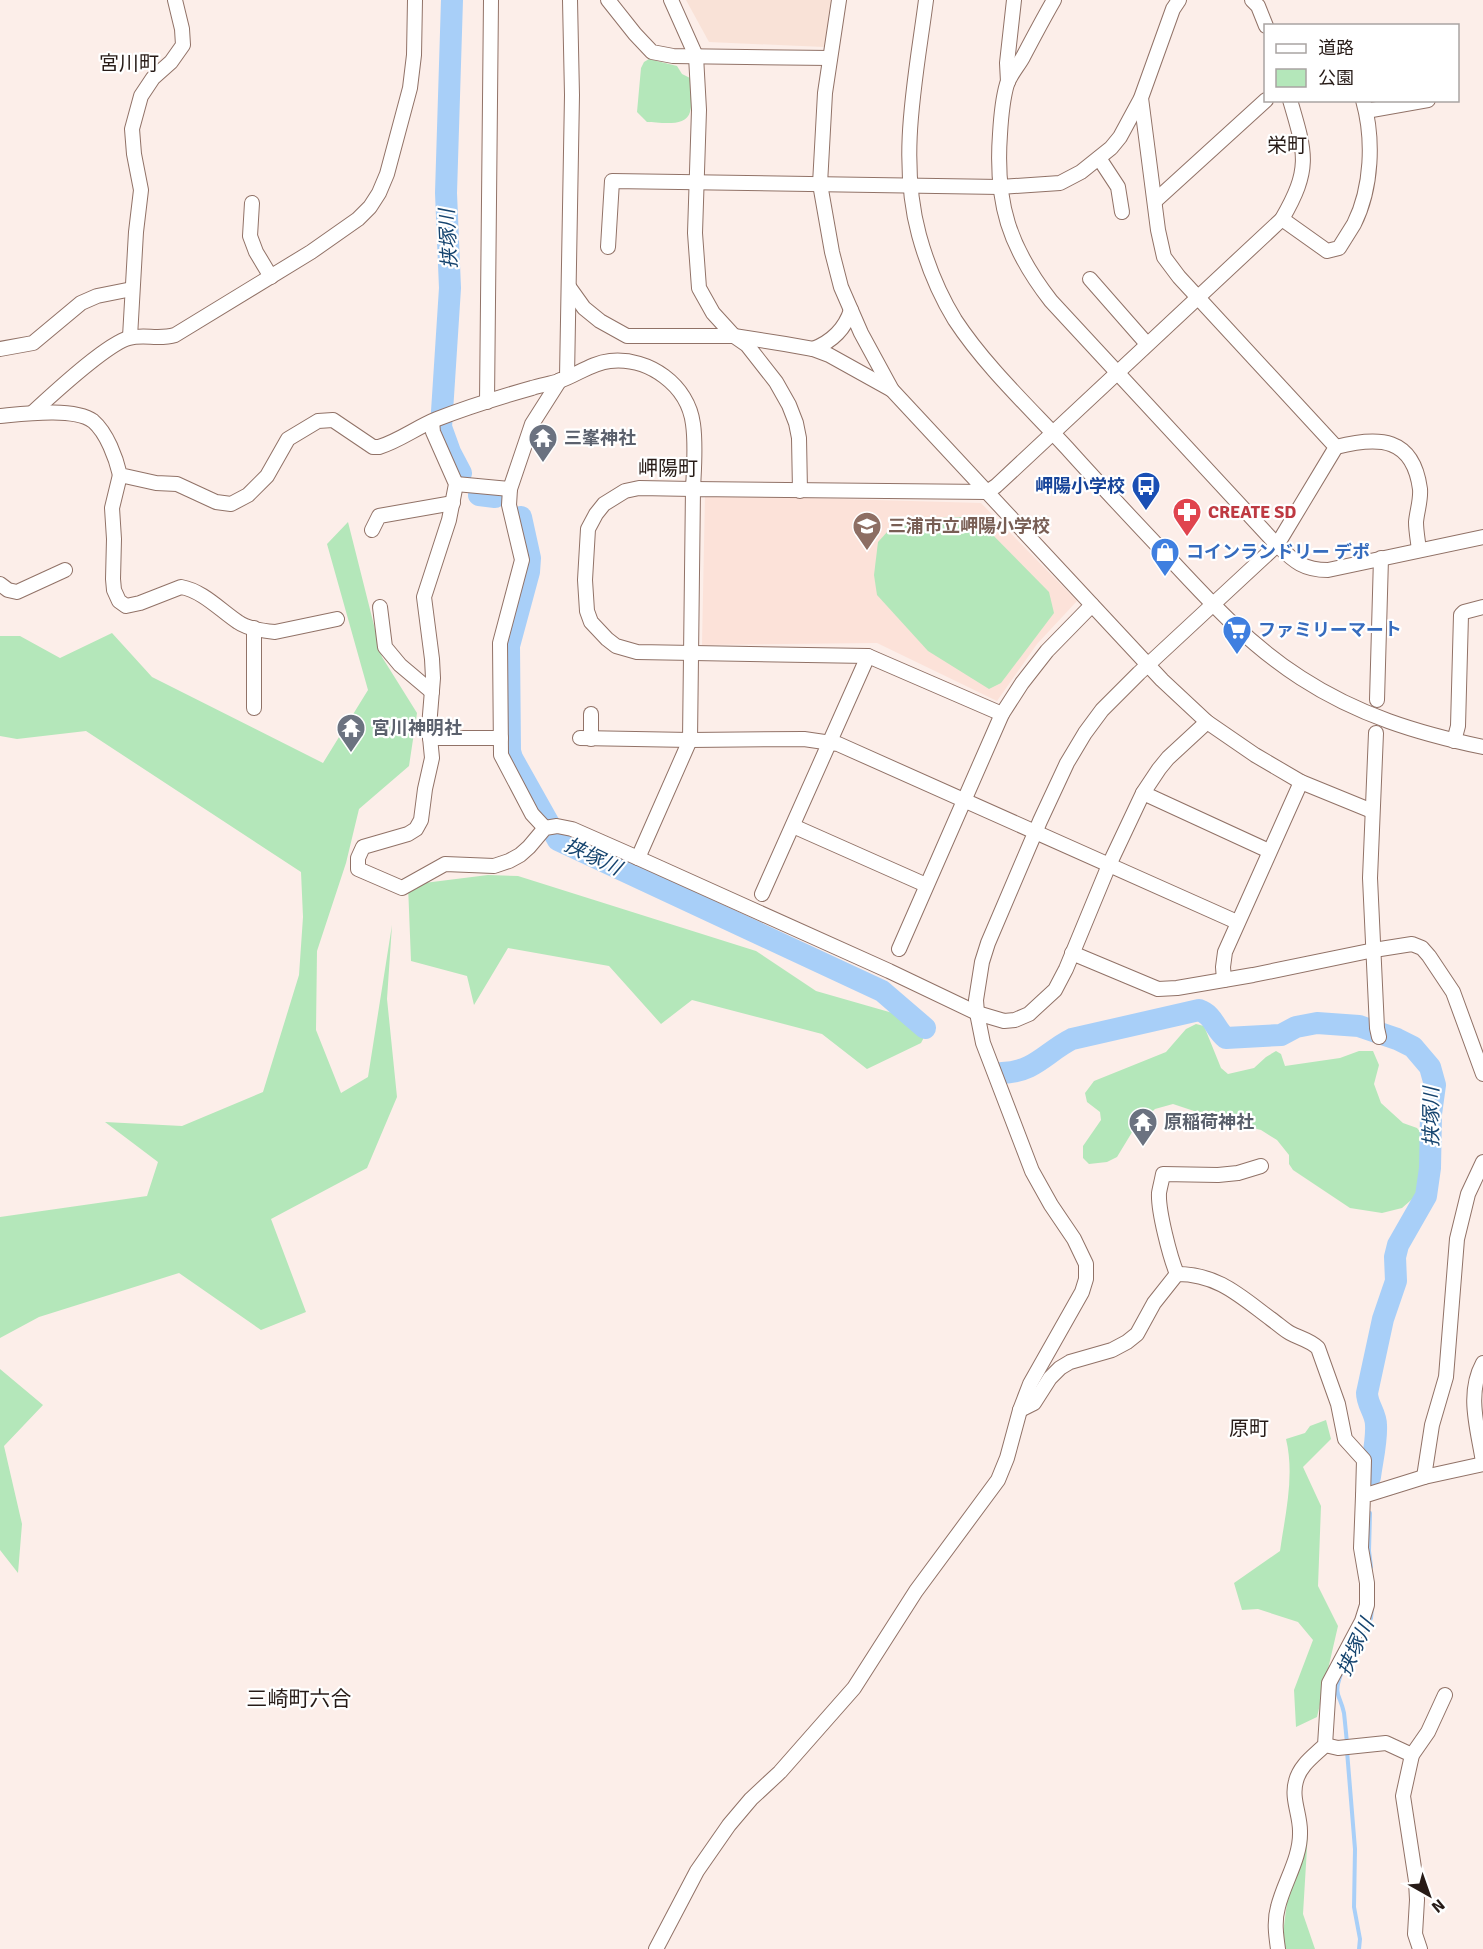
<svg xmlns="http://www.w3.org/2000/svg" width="1483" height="1949" font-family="Signika,'Noto Sans JP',sans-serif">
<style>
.built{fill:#fce2d9}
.medical{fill:#f9e2d7}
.green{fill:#b4e7ba}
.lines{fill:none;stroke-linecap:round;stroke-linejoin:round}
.stream{stroke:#a8cff8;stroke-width:4}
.river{stroke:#a8cff8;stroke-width:22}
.minor-casing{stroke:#917267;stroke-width:16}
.minor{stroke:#fff;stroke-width:14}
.labels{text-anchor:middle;stroke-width:4.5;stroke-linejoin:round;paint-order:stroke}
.worship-label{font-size:18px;font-weight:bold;fill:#5b616d;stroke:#fff;text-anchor:start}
.transit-label{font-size:18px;font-weight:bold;fill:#164399;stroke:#fff;text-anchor:end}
.health-label{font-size:18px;font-weight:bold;fill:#be3a42;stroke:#fff;text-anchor:start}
.education-label{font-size:18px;font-weight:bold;fill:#785e54;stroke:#fff;text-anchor:start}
.shop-label{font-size:18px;font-weight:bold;fill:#366cbe;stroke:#fff;text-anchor:start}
.neighbourhood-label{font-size:20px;fill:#271b17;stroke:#fff}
.water-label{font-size:20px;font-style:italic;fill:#15446f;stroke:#fff}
.quarter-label{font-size:21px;fill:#271b17;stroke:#fff}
</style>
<rect width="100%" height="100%" fill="#fceee9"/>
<!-- built -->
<path class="built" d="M 705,495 L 981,503 L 1077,601 L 1037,644 L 997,701 L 877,643 L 702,645 Z"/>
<!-- medical -->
<path class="medical" d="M 686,0 L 833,0 L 824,47 L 709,42 Z"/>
<!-- green -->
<g class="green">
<path d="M 649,59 L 677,66 L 682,74 L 690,78 C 690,88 693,103 690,112 C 686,128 659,122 647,122 L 637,112 L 641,68 L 644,62 Z"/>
<path d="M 967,517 L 980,522 L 1049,592 L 1054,613 L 1001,683 L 989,689 L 928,651 L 877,595 L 874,575 L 878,542 L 899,519 Z"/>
<path d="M 348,522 L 382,657 L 417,713 L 409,766 L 359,809 L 346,863 L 317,951 L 316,1030 L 341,1093 L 368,1077 L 392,925 L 387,999 L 397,1097 L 367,1168 L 271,1219 L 306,1312 L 261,1330 L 179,1273 L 39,1317 L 0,1338 L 0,1217 L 147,1196 L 158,1162 L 105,1122 L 182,1126 L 263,1092 L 299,975 L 303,917 L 301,872 L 86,731 L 17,739 L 0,736 L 0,636 L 20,636 L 60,658 L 112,633 L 152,677 L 323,763 L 368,690 L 327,544 Z"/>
<path d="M 488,875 L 518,876 L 756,951 L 816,991 L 931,1024 L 921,1043 L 867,1069 L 822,1034 L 692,1000 L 661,1024 L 609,966 L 508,948 L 474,1005 L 467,976 L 411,961 L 408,885 Z"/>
<path d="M 1196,1024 L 1204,1026 L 1221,1068 L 1228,1074 L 1254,1068 L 1266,1057 L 1276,1051 L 1281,1054 L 1285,1066 L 1340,1058 L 1359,1051 L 1373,1051 L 1379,1065 L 1374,1084 L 1381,1103 L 1403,1123 L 1417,1128 L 1422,1134 L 1425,1152 L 1418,1194 L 1402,1208 L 1382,1213 L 1350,1208 L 1293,1170 L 1289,1164 L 1289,1155 L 1277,1140 L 1261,1130 L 1221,1120 L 1173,1104 L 1155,1109 L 1134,1129 L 1117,1157 L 1107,1162 L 1089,1164 L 1083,1158 L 1083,1146 L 1101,1120 L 1100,1112 L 1087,1102 L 1085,1093 L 1094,1081 L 1166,1052 L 1186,1029 Z"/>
<path d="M 0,1369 L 43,1405 L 4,1446 L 22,1524 L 18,1573 L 0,1550 Z"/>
<path d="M 1326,1420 L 1331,1439 L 1303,1467 L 1321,1506 L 1318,1586 L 1338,1626 L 1317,1717 L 1296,1727 L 1294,1690 L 1313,1640 L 1298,1622 L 1258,1609 L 1242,1610 L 1234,1583 L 1280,1551 C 1285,1515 1295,1476 1286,1439 L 1305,1433 L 1310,1426 Z"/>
<path d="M 1308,1831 L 1303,1914 L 1315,1949 L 1281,1949 L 1290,1879 Z"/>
</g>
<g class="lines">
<!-- stream -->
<g class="stream">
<path d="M 1370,1513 L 1369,1551 L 1371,1567"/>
<path d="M 1352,1655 L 1371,1618 L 1372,1607"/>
<path d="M 1341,1674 C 1333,1696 1340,1694 1344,1713 C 1345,1722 1346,1733 1347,1743"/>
<path d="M 1347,1751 L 1355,1849 L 1354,1907 L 1360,1939 L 1359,1949"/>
</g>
<!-- river -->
<g class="river">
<path d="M 452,0 L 446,193 L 450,288 L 441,427 L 450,452 L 461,473"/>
<path d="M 479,495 L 495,497"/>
<path d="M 521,517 L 530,558 L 529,572 L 509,646 L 510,751 L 512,758 L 558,840 L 882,991 L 925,1028"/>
<path d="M 1002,1073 C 1035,1072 1046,1052 1072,1039 L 1199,1010 C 1214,1015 1215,1030 1226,1038 L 1281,1035 L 1296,1027 L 1317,1023 L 1359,1026 L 1397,1039 L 1413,1047 L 1430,1067 L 1435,1085 L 1431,1114 L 1430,1168 L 1426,1196 L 1398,1245 L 1395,1257 L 1396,1281 L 1383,1319 L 1367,1393 C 1367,1405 1376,1413 1376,1425 C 1377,1441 1372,1461 1370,1477"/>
</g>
<!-- minor casing -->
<g class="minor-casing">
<g id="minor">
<path d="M 608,0 L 635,34 L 652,52 L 673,56 L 830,58"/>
<path d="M 671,0 L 696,56 L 699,110 L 695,233 L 699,288 L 713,313 L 734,336 L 747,345 L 776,382 L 789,405 L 796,423 L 799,438 L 800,491"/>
<path d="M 839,0 L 825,93 L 820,184 L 832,252 L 841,287 L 861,333 L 892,390 L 1162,680 L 1207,722 L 1255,755 L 1301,782 L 1372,811"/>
<path d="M 926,0 C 916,77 898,158 919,235 C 927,264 939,294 955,320 C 986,367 1029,407 1067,448 C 1101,486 1137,524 1172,561 C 1212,604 1251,646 1301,678 C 1358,715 1417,733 1483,747"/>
<path d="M 1054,0 C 1043,19 1033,38 1023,57 C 1018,66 1010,75 1007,84 C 1002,101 1001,117 1000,134 C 995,203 1009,247 1051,301 L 1277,545 C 1294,561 1303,570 1328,570 L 1483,537"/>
<path d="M 1252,0 L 1258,6 L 1266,26"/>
<path d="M 1008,82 L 1007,63 L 1014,0"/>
<path d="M 1366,111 L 1428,100"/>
<path d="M 1099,158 L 1118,187 L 1122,212"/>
<path d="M 1155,201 L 1266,100"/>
<path d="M 252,203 L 250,236 L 256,252 L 271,277"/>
<path d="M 1282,219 L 1327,251 L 1339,248 C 1344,240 1349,232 1354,224 C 1372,188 1374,139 1363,100"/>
<path d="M 608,247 L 612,181 L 1000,187 L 1060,183 L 1081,172 L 1111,148 L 1120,137 L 1140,100"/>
<path d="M 1090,279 L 1147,344"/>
<path d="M 569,287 L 584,308 L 600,321 L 627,336 L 734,336 L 785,344 L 813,349 L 829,355 L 892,390"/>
<path d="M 130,337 L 136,232 L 141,190 L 134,154 L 132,129 L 141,96 L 153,78 L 171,62 L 183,45 L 182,29 L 175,0"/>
<path d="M 0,349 L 33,343 L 81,303 L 97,296 L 132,289"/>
<path d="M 813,349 C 831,342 845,329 851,310"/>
<path d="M 567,377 L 572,95 L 570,0"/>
<path d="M 487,402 L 491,0"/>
<path d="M 32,413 C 52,395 106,344 129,338 C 144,334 159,340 175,335 L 311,252 L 358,219 L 370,207 L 379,193 L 387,174 L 410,88 L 414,55 L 415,0"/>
<path d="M 0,416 C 22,414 74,407 93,421 C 107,433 116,458 120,475 L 156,483 L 177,484 L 216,502 L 231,504 L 248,495 L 267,476 L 288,439 L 318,421 L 333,420 L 373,447 L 379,447 C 399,441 417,427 437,419 C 468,407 500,397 532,388 C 541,385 550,384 559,381 C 577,375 591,363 610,361 C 649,357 688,385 693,424 C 696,445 694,467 693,489 L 639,488 L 625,491 L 604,504 L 596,514 L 588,529 L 585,580 L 587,611 L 591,622 L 607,639 L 616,646 L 637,652 L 868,656 L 1002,714 L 1022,683 L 1047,651 L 1092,605"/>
<path d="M 432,422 L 433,432 L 456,484 L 449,520 L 424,597 L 432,659 L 433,678 L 429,727 L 432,758 L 425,789 L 421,820 L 416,829 L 408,834 L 363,847 L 358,858 L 358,869 L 402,888 L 445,864 L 494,866 L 509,861 L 520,855 L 529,847 L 545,828 L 557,826 L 572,829 L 638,858 L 889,971 L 977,1013 L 1004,1021 L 1015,1020 L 1029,1014 L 1055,990 L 1066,969 L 1109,865 L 1143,793 L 1159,769 L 1168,758 L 1207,722"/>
<path d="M 1336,447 C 1379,436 1413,437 1420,489 C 1421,500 1417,511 1416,522 C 1416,531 1418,541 1419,550"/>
<path d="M 120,475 L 112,508 L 114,539 L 113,579 L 114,590 L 119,601 L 126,606 L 140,603 L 181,587 C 203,591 220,610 238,622 C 248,629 264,631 275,632 L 337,619"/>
<path d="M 456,484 L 510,489"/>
<path d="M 372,530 L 379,516 L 453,503"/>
<path d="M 0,584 L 8,590 L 17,592 L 65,570"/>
<path d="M 380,607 L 385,647 L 400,665 L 432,692"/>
<path d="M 1377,700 L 1381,558"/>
<path d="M 254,708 L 254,628"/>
<path d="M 1376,733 L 1370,878 L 1377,1028 L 1379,1037"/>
<path d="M 430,738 L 501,738"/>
<path d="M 580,738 L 690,740 L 804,739 L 838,744 L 1237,922"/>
<path d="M 591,739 L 591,714"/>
<path d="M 1454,741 L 1458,726 L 1461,615 L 1464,612 L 1483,607"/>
<path d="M 1143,793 L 1269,851"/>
<path d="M 793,826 L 926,885"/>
<path d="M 545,828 L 532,814 L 501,755 L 500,643 L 522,560 L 509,505 L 510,489 L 532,424 L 560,380"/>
<path d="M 638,858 L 690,740 L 693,489 L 987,492 L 996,486 L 1282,219 C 1311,169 1306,154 1290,100"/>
<path d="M 762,894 L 868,656"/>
<path d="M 899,949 L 1002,714"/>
<path d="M 1072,953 L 1158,989 L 1177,988 L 1253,975 L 1374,950 L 1412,944 L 1422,948 L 1429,956 L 1453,992 L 1483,1074"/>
<path d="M 1224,980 L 1223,967 L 1225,952 L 1301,782"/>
<path d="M 1177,1274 C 1170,1257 1158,1211 1159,1193 C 1160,1187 1162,1180 1163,1174 L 1218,1175 L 1238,1173 L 1261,1166"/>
<path d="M 1483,1363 C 1466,1394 1478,1429 1483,1462"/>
<path d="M 1020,1410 L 1034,1403 L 1050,1378 L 1060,1368 L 1070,1362 L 1112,1350 L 1127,1342 L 1137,1334 L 1154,1303 L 1177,1274 C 1218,1274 1240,1296 1271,1319 C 1277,1323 1283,1329 1290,1333 C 1299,1338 1310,1340 1318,1348 L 1338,1404 L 1345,1439 L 1364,1460 L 1363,1496"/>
<path d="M 1424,1477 L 1432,1425 L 1446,1377 L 1457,1239 L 1468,1194 L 1483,1162"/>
<path d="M 1325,1745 L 1338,1748 L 1386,1743 L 1412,1755"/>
<path d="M 656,1949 L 697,1871 L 729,1825 L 751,1799 L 780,1772 L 854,1688 L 916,1591 L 998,1480 L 1007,1458 L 1020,1410 L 1030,1384 L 1082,1292 L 1086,1279 L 1086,1264 L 1074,1239 L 1051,1205 L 1032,1171 L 983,1043 L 977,1013 L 976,1000 L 982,962 L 988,943 L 1040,821 L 1067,763 L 1085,733 L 1102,710 L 1139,673 L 1277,545 L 1336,447 L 1179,277 L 1164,257 L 1158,230 L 1141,98 L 1173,9 L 1179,0"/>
<path d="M 1278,1949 C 1276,1935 1274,1921 1278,1907 C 1284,1882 1301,1858 1300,1831 C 1300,1814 1291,1798 1296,1781 C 1300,1765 1314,1756 1325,1745 L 1329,1683 L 1362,1621 L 1367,1605 L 1367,1583 L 1361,1548 L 1363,1496 L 1424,1477 L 1483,1464"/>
<path d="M 1420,1949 L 1415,1934 L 1417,1900 L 1416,1881 L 1403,1796 L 1412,1755 L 1428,1732 L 1445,1695"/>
</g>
</g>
<!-- minor -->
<use href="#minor" class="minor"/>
</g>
<!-- icons -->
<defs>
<g id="temple-pin" transform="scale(1.5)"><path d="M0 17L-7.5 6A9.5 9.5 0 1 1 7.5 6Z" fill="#6b7280" stroke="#fff"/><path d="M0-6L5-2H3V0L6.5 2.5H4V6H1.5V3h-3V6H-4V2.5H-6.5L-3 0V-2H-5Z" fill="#fff"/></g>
<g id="bus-pin" transform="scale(1.5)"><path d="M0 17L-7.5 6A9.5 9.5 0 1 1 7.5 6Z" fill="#1a4fb4" stroke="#fff"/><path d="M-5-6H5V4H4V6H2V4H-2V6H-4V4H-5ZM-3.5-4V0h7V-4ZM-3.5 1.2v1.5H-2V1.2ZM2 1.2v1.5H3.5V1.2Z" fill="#fff"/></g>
<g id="pharmacy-pin" transform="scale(1.5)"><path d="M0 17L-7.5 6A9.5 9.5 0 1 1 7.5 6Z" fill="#e0444e" stroke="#fff"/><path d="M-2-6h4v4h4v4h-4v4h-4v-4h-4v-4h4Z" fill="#fff"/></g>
<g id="school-pin" transform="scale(1.5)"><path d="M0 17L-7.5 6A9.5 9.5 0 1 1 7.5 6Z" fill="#8d6e63" stroke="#fff"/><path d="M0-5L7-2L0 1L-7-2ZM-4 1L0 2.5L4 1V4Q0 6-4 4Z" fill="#fff"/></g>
<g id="shop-pin" transform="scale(1.5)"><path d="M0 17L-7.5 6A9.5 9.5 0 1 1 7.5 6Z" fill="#3f7fe0" stroke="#fff"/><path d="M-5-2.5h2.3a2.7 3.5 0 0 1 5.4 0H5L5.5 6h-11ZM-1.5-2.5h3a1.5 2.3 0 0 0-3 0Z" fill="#fff"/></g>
<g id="supermarket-pin" transform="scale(1.5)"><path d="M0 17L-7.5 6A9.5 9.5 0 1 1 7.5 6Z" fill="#3f7fe0" stroke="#fff"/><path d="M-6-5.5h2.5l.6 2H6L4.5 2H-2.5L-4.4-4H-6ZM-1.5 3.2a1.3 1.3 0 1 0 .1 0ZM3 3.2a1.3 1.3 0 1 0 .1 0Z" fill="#fff"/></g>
</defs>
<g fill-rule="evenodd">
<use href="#temple-pin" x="543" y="438"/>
<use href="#bus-pin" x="1146" y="486"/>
<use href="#pharmacy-pin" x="1187" y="512"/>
<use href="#school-pin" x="867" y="526"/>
<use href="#shop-pin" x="1165" y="552"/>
<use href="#supermarket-pin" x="1237" y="630"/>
<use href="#temple-pin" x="351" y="728"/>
<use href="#temple-pin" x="1143" y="1122"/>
</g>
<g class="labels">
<!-- worship labels -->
<g class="worship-label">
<text x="564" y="444">三峯神社</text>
<text x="372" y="734">宮川神明社</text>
<text x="1164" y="1128">原稲荷神社</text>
</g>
<!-- transit labels -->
<g class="transit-label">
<text x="1125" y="492">岬陽小学校</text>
</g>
<!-- health labels -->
<g class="health-label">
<text x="1208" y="518">CREATE SD</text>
</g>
<!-- education labels -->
<g class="education-label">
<text x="888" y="532">三浦市立岬陽小学校</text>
</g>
<!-- shop labels -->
<g class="shop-label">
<text x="1186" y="558">コインランドリー デポ</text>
<text x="1258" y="636">ファミリーマート</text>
</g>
<!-- neighbourhood labels -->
<g class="neighbourhood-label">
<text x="129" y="70">宮川町</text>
<text x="1287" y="152">栄町</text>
<text x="668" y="475">岬陽町</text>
<text x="1249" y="1435">原町</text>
</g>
<!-- water labels -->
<g class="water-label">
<text transform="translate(448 239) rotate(-93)" y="7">挟塚川</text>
<text transform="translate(593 856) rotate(26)" y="7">挟塚川</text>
<text transform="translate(1431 1117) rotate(-90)" y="7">挟塚川</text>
<text transform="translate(1355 1647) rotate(-65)" y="7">挟塚川</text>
</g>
<!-- quarter labels -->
<g class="quarter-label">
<text x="299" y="1706">三崎町六合</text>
</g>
</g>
<!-- legend -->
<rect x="1264" y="24" width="195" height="78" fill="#ffffff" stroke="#a9a4a2" stroke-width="1.5"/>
<rect x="1276" y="44" width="30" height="9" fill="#ffffff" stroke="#a9a4a2" stroke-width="1.5"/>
<text x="1318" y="54" font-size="18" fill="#271b17">道路</text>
<rect x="1276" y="69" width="30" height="18" fill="#b4e7ba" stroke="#a9a4a2" stroke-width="1.5"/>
<text x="1318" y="84" font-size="18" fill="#271b17">公園</text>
<!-- north arrow -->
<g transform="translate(1429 1895) rotate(140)" stroke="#ffffff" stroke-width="4.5" paint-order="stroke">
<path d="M0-4.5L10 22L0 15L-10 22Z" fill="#271b17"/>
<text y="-9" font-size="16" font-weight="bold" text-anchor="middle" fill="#271b17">N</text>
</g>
</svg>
